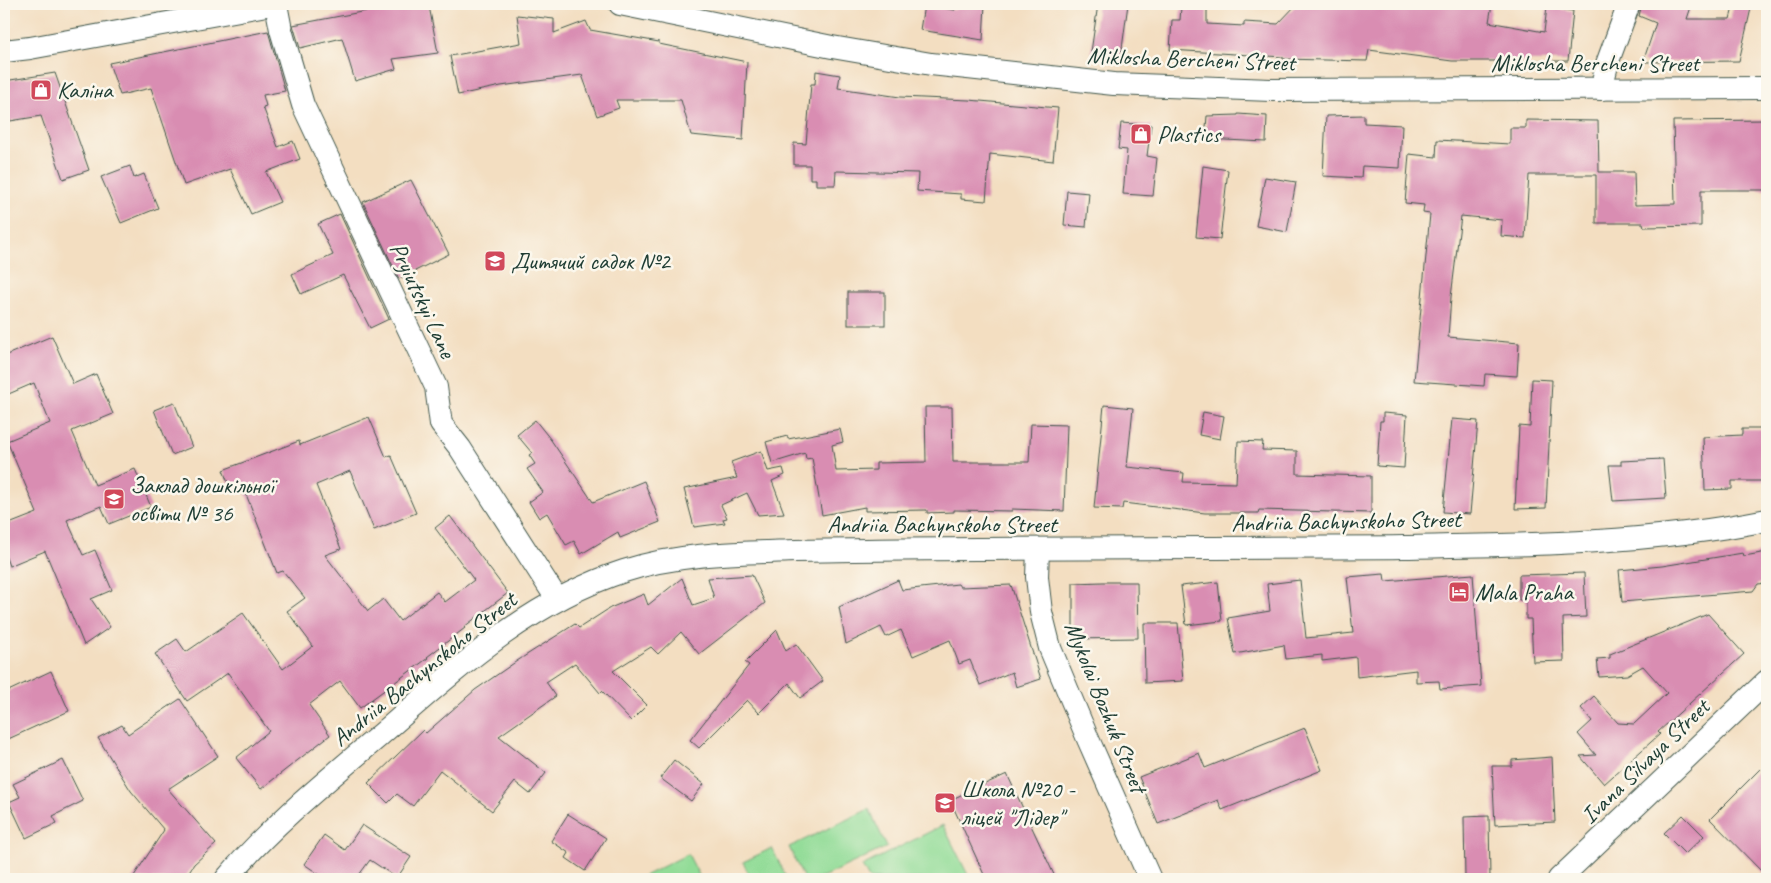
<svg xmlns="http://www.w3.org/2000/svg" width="1771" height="883" font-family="Caveat,sans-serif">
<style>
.green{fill:#92dc97;stroke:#588c66}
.building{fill:#d98db2}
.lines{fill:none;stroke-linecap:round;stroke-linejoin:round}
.minor-casing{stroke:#3f5549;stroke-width:24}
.minor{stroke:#fff;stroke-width:22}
.labels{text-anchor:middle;stroke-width:5;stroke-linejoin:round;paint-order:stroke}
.street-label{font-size:24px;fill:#1f3d34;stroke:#fbf7ec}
.poi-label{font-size:24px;fill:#1f3d34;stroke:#fbf7ec;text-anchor:start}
</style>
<rect width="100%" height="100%" fill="#fbf7ec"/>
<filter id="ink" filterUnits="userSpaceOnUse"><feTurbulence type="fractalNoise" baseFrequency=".02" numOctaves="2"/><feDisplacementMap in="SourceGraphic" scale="10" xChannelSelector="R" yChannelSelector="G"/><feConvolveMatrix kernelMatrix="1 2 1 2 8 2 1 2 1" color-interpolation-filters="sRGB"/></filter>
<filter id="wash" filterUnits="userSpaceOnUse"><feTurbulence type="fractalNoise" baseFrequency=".0096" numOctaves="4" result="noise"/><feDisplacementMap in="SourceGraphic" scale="20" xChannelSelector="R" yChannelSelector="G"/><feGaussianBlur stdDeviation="1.12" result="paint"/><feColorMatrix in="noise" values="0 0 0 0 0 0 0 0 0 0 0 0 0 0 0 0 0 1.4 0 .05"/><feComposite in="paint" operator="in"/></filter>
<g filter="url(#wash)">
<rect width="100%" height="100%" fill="#f3dec1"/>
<!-- green -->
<g class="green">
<path d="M 869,809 L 887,847 L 818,879 L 804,879 L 789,847 Z"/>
<path d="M 943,825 L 970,879 L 869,879 L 862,866 Z"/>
<path d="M 772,848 L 787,879 L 751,879 L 743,862 Z"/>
<path d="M 688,854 L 701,879 L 638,879 Z"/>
</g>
<g id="blocks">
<!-- building -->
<g class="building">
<path d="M 955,4 L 985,4 L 983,40 L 920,30 L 924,5 L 955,10 Z"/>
<path d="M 1098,4 L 1128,4 L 1121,56 L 1091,52 Z"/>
<path d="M 1297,4 L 1492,4 L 1489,22 L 1544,32 L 1547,7 L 1573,11 L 1568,61 L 1452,61 L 1369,50 L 1367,61 L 1283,59 L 1283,57 L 1170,50 L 1172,20 L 1180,20 L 1181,7 L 1207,9 L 1207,24 L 1244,26 L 1244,22 L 1278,24 Z"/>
<path d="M 1642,4 L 1692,4 L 1687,19 L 1730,19 L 1734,4 L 1752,4 L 1739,61 L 1643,62 L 1656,23 L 1639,16 Z"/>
<path d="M 429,6 L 438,53 L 393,59 L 396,69 L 355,81 L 342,38 L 300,48 L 293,25 L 377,9 Z"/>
<path d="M 517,15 L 554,19 L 554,33 L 586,21 L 590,30 L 659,42 L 659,44 L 747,62 L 743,140 L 691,135 L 681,100 L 616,100 L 619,108 L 597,116 L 582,75 L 501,86 L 458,95 L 450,56 L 521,43 Z"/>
<path d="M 268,31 L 285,91 L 263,95 L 266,106 L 263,107 L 278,147 L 293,141 L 300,159 L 266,172 L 280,202 L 251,214 L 230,169 L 184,185 L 151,88 L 120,95 L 109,63 Z"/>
<path d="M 816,71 L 840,75 L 838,88 L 900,97 L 969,100 L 1058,108 L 1053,161 L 990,154 L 986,201 L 961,199 L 961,194 L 917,191 L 918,173 L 836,171 L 835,185 L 816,185 L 816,179 L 810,179 L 810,165 L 794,165 L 794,143 L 806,144 L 811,84 L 815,84 Z"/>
<path d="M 55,73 L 89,170 L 63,179 L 41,116 L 4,122 L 4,81 Z"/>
<path d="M 1238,114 L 1267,116 L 1266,142 L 1205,139 L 1207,116 L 1238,115 Z"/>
<path d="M 1364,115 L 1364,123 L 1402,125 L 1400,168 L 1362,166 L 1361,178 L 1323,176 L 1326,116 Z"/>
<path d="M 1526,120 L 1598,121 L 1599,172 L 1634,172 L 1635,205 L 1675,204 L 1673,121 L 1767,120 L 1767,190 L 1701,190 L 1701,226 L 1644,227 L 1643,223 L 1596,223 L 1596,175 L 1529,175 L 1525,238 L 1501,236 L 1502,220 L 1461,216 L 1451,297 L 1448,337 L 1519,343 L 1517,376 L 1485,374 L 1484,386 L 1414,381 L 1430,214 L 1423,213 L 1424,205 L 1405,203 L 1409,154 L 1436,157 L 1437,140 L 1510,144 L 1510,128 L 1526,128 Z"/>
<path d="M 1121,123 L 1151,125 L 1147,156 L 1157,158 L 1153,196 L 1123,194 L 1127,150 L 1118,149 Z"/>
<path d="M 130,166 L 134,178 L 144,174 L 158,208 L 121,223 L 101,177 Z"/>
<path d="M 1203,166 L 1228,170 L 1220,239 L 1196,237 Z"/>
<path d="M 1265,177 L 1296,182 L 1287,232 L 1256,226 Z"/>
<path d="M 411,180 L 449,254 L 399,279 L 363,202 Z"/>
<path d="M 1067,191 L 1089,193 L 1086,227 L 1064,225 Z"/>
<path d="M 340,214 L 389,319 L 370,328 L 343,275 L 301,294 L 292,274 L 333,255 L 318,224 Z"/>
<rect x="848" y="292" width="37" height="33"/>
<path d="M 52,336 L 73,384 L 96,374 L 113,414 L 72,431 L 95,485 L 135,469 L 151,507 L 109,524 L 101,506 L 67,520 L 83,555 L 95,550 L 112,590 L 91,599 L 110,627 L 84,645 L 45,551 L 9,566 L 4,552 L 4,526 L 37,513 L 7,441 L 50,423 L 34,383 L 4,396 L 4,356 Z"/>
<path d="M 1532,379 L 1552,380 L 1546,508 L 1515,509 L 1519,426 L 1530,427 Z"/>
<path d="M 174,402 L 192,447 L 172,455 L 154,410 Z"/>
<path d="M 1104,405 L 1133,408 L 1127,467 L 1184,473 L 1183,482 L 1236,483 L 1238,441 L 1263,442 L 1262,450 L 1297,451 L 1297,474 L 1371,476 L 1371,513 L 1259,510 L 1258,513 L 1205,513 L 1123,503 L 1122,509 L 1094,508 Z"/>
<path d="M 925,407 L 952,407 L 953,462 L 1029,462 L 1031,424 L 1067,425 L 1064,511 L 1012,509 L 1012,511 L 954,510 L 954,512 L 927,513 L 927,510 L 865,511 L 865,507 L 822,515 L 812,458 L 806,459 L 805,453 L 772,463 L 766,442 L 787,436 L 788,439 L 840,429 L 843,442 L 832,445 L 836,471 L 876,470 L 876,463 L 926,462 Z"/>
<path d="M 1203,412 L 1224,416 L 1220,439 L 1199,435 Z"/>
<path d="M 1383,413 L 1407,415 L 1404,468 L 1377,466 L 1380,421 L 1383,421 Z"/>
<path d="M 369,417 L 386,457 L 391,455 L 416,513 L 374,530 L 350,471 L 316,485 L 341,549 L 325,555 L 368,611 L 383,599 L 400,621 L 437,592 L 445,602 L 474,580 L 435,528 L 450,516 L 508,593 L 464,627 L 465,628 L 427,657 L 428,658 L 360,708 L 340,681 L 309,705 L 330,735 L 261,789 L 236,758 L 269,731 L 228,673 L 187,701 L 155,654 L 177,639 L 186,652 L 243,613 L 283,669 L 313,646 L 287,611 L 305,598 L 283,571 L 277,573 L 242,484 L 230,488 L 223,470 L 299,441 L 300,445 Z"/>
<path d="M 1452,419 L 1478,421 L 1470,514 L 1443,512 Z"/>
<path d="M 535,420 L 551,440 L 593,502 L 644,481 L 660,522 L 620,538 L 618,532 L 581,554 L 574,541 L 566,545 L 547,513 L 539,518 L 529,502 L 543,492 L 527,469 L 535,464 L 529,455 L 532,453 L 517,435 Z"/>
<path d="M 1742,429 L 1765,429 L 1764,481 L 1732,481 L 1732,489 L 1705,490 L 1703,437 L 1742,435 Z"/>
<path d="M 761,451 L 768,471 L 783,468 L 785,475 L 772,481 L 784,513 L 758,515 L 747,493 L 721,505 L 727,518 L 723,519 L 725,523 L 694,527 L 684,489 L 737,478 L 731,462 Z"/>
<path d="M 1663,459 L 1666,498 L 1613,501 L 1609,465 L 1621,465 L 1621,461 Z"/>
<path d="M 1767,552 L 1767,583 L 1758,584 L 1753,591 L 1622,602 L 1619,570 L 1662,566 L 1743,553 L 1744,556 Z"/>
<path d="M 1584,573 L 1586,617 L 1563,618 L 1564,661 L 1533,662 L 1531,619 L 1526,619 L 1526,600 L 1519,600 L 1519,575 Z"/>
<path d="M 1384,574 L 1385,581 L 1473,574 L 1481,686 L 1440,689 L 1439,681 L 1416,682 L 1416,670 L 1357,677 L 1356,657 L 1322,661 L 1322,655 L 1286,659 L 1284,645 L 1235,654 L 1228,618 L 1270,611 L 1267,584 L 1300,580 L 1306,638 L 1353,633 L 1347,577 Z"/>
<path d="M 752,575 L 765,603 L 699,654 L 681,632 L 658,654 L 651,647 L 613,671 L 647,705 L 631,721 L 602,691 L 600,693 L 575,663 L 546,682 L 556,696 L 499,736 L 546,773 L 530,794 L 515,782 L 492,811 L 440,770 L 413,806 L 397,794 L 388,803 L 368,783 L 423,730 L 426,733 L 475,690 L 517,661 L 575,624 L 579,628 L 610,608 L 644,594 L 648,605 L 682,578 L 693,605 L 714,598 L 708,578 Z"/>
<path d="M 898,580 L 902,590 L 958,584 L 960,587 L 1011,585 L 1041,679 L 1016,687 L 1012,672 L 980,685 L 970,660 L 959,664 L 950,640 L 913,656 L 901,630 L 886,637 L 881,627 L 846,644 L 839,607 Z"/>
<path d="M 1103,582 L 1137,582 L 1138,638 L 1073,639 L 1073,583 Z"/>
<path d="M 1218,582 L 1222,621 L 1186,625 L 1181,586 Z"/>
<path d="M 1708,614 L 1744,654 L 1658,732 L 1660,734 L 1604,784 L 1580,756 L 1596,755 L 1578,734 L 1592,721 L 1581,708 L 1594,696 L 1618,723 L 1634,724 L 1667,693 L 1643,666 L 1627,675 L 1599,677 L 1597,659 L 1610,658 L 1610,654 Z"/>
<path d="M 1144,623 L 1178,623 L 1183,681 L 1145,683 Z"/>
<path d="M 777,630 L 786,651 L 796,644 L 823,681 L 800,698 L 789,683 L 759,713 L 747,700 L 699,748 L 690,740 L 749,665 L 745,662 Z"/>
<path d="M 51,671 L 69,711 L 4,741 L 4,693 Z"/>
<path d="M 180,699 L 218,756 L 168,789 L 216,844 L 194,864 L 184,879 L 132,879 L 164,830 L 131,791 L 98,738 L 122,725 L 128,734 Z"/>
<path d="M 1305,728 L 1322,770 L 1222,810 L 1218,800 L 1158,824 L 1139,777 L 1199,753 L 1205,768 Z"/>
<path d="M 1552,757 L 1555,822 L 1495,825 L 1492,766 L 1512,766 L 1512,760 Z"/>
<path d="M 63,760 L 83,801 L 53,816 L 57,823 L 26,838 L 9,802 L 20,797 L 13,784 Z"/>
<path d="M 674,760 L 704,784 L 691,801 L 660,778 Z"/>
<path d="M 1767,762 L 1767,877 L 1710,819 Z"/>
<path d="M 1007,774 L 1056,879 L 986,879 L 950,800 Z"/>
<path d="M 568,814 L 606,838 L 585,871 L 566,858 L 569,853 L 551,841 Z"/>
<path d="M 1683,815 L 1704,836 L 1685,854 L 1664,833 Z"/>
<path d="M 1489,816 L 1490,879 L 1465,879 L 1464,817 Z"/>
<path d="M 362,825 L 411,857 L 397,878 L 370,860 L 356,879 L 326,879 L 304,864 L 324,835 L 345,850 Z"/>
</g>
</g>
</g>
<g filter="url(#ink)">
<use href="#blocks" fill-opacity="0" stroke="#3f5549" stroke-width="1"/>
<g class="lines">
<!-- minor casing -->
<g class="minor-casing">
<g id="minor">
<path d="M 276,4 L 281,30 L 303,105 L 436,387 L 441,424 L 460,448 L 557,599"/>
<path d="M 620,4 L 832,47 L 931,64 L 1114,84 L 1271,90 L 1767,88"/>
<path d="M 4,51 L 30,48 L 272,4"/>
<path d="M 1601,89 L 1608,61 L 1629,4"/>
<path d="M 1038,549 L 1037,577 L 1041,612 L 1050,648 L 1088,739 L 1150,879"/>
<path d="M 226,879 C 271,826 325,782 378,737 C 452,673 528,602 624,571 C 680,553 738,553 796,551 C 857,550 918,549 979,549 C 1121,549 1262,549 1403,547 C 1525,545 1647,544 1767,520"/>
<path d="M 1559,879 L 1767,681"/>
</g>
</g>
<!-- minor -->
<use href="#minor" class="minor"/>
</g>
</g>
<!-- icons -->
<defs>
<g id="shop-square" transform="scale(1.125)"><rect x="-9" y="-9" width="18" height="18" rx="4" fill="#d1495b" stroke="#fbf7ec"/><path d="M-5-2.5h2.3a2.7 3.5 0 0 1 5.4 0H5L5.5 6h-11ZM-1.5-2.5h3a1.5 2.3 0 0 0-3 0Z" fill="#fff"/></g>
<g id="school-square" transform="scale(1.125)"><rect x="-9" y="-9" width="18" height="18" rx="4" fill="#d1495b" stroke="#fbf7ec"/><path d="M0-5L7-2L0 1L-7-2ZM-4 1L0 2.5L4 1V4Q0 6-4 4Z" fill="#fff"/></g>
<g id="hotel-square" transform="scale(1.125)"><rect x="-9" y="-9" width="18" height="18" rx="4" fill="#d1495b" stroke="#fbf7ec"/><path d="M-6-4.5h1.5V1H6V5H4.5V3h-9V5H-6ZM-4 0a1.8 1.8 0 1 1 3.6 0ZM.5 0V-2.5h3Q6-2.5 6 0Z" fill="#fff"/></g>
</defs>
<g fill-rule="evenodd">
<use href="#shop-square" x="41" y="90"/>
<use href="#shop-square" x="1141" y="134"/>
<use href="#school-square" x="495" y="261"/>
<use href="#school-square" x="114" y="499"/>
<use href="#hotel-square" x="1459" y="592"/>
<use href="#school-square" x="945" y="803"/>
</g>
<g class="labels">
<!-- street labels -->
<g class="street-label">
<text transform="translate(1191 59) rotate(2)" y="8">Miklosha Bercheni Street</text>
<text x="1595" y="71">Miklosha Bercheni Street</text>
<text transform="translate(423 300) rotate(65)" y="8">Pryiutskyi Lane</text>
<text transform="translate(1346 521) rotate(-1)" y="8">Andriia Bachynskoho Street</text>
<text x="942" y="532">Andriia Bachynskoho Street</text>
<text transform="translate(424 669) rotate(-39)" y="8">Andriia Bachynskoho Street</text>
<text transform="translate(1106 707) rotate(68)" y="8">Mykolai Bozhuk Street</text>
<text transform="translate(1645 761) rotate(-44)" y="8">Ivana Silvaya Street</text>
</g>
<!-- poi labels -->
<g class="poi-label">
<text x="57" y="98">Калiна</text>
<text x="1157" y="142">Plastics</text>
<text x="511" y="269">Дитячий садок №2</text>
<text x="130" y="493">Заклад дошкільної<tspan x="130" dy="28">освіти № 36</tspan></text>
<text x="1475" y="600">Mala Praha</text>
<text x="961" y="797">Школа №20 -<tspan x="961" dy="28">ліцей "Лідер"</tspan></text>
</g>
</g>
<!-- margin -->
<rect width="1771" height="883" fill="none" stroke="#fbf7ec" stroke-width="20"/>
</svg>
